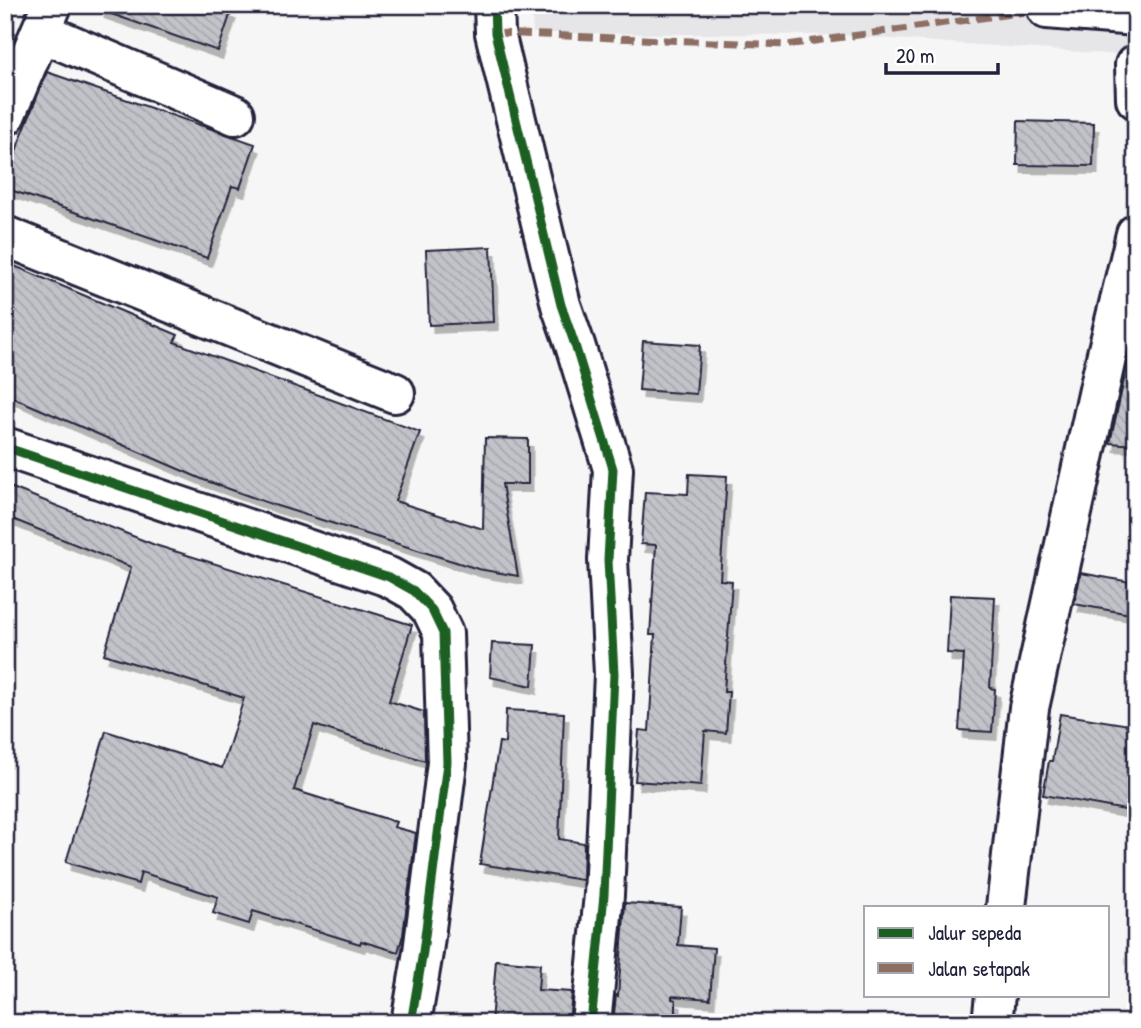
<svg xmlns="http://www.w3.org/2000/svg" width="1141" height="1028" font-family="'Patrick Hand',sans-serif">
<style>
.built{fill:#e6e6e9}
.building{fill:url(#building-back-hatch);stroke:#22223b;stroke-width:2;filter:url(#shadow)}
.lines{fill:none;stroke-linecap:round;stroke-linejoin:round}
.minor-casing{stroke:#22223b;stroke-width:44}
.minor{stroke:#fff;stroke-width:38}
.quiet{stroke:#8d6e63;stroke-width:7;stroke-dasharray:14 7;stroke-linecap:butt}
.cycleway-casing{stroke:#fff;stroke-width:13}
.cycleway{stroke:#1b5e20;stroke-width:9}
</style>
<defs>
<pattern id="building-back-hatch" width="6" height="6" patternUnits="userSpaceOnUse" patternTransform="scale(1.75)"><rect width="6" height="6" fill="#c2c2c9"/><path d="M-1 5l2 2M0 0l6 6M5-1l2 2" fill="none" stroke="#a6a6ae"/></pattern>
<filter id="shadow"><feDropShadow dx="4.5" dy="8" stdDeviation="0" flood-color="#0004"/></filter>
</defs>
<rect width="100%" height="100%" fill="#f6f6f7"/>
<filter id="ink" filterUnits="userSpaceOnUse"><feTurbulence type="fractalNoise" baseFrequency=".0143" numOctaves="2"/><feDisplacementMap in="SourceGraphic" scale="14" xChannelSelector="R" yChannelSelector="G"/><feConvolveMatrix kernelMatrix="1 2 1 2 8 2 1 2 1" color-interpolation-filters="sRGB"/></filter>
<g filter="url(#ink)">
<!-- built -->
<path class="built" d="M 531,5 L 1136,5 L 1136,56 L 836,35 L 533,33 Z"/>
<!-- building -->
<g class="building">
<path d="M 101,5 L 213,5 L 231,12 L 218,51 L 100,10 Z"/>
<path d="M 47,72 L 255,144 L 240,188 L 232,186 L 207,258 L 5,188 L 19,142 Z"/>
<path d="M 1018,121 L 1094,123 L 1093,166 L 1017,165 Z"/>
<path d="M 491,247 L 494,322 L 429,325 L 426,250 Z"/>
<path d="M 5,262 L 178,335 L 174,342 L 420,432 L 395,501 L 483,529 L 485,438 L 528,439 L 528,484 L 502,484 L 518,576 L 478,569 L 274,505 L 204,480 L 5,394 Z"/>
<path d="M 643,341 L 700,345 L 696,394 L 639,390 Z"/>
<path d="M 1128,362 L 1136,362 L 1136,445 L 1110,443 Z"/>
<path d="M 689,474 L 727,476 L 720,580 L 732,581 L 724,692 L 729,692 L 726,733 L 705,731 L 701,786 L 635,781 L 639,730 L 649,731 L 655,635 L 650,635 L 656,545 L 641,544 L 645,492 L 688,494 Z"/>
<path d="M 5,485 L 155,545 L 412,625 L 389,701 L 424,712 L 425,761 L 314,725 L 294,790 L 396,822 L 394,827 L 416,833 L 403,935 L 398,952 L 361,941 L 360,944 L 253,911 L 249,924 L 213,913 L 218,897 L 141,872 L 138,884 L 66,862 L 106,731 L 222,768 L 244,698 L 104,654 L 131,567 L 5,516 Z"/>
<path d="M 1081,573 L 1136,583 L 1136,615 L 1074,604 Z"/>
<path d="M 950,595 L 995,597 L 990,688 L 995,689 L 992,732 L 959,730 L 964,654 L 947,653 Z"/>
<path d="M 492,643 L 535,645 L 532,686 L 490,677 Z"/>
<path d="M 506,710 L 564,713 L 559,839 L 584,843 L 583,880 L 480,864 L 499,742 L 505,743 Z"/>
<path d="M 1060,714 L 1136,726 L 1136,812 L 1043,795 L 1049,761 L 1052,761 Z"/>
<path d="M 625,903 L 681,907 L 678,945 L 714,948 L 710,999 L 672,996 L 672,999 L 676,1000 L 676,1023 L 613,1023 L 616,995 L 618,996 Z"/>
<path d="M 496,960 L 540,964 L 538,990 L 572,992 L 569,1023 L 491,1023 Z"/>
</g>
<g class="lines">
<!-- minor casing -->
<g class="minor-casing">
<g id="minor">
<path d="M 494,5 L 495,33 L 561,305 L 575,345 L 613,469 L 608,560 L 614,674 L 604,895 L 591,1023"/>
<path d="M 1047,5 L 1047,9 L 1136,16"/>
<path d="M 41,32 L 235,115"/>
<path d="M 1135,65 L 1136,99"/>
<path d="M 5,116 L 52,5"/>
<path d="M 5,236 L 395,393"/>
<path d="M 5,447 L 389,577 L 414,591 L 432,610 L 443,633 L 447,763 L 423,952 L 411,1023"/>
<path d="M 1006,907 L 1029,708 L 1106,358 L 1136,234"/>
<path d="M 992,1023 L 995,995"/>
</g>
</g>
<!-- minor -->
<use href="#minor" class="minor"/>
<!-- quiet -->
<path class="quiet" d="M 495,33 L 786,45 L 1047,9"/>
<!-- cycleway casing -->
<g class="cycleway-casing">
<g id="cycleway">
<path d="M 494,5 L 495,33 L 561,305 L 575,345 L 613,469 L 608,560 L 614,674 L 604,895 L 591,1023"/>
<path d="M 5,447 L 389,577 L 414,591 L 432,610 L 443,633 L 447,763 L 423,952 L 411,1023"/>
</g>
</g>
<!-- cycleway -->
<use href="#cycleway" class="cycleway"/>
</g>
</g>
<!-- margin -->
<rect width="1141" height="1028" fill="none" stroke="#fff" stroke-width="28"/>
<rect x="14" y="14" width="1113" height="1000" fill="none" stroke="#22223b" stroke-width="2.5" filter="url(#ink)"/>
<!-- legend -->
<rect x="864" y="906" width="245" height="91" fill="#ffffff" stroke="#a7a7b1" stroke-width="2"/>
<rect x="878" y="928" width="35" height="10" fill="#1b5e20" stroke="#a7a7b1" stroke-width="2"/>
<text x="928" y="940" font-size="21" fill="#22223b">Jalur sepeda</text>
<rect x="878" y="963" width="35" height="10" fill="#8d6e63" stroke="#a7a7b1" stroke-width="2"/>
<text x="928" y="976" font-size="21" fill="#22223b">Jalan setapak</text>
<!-- scale -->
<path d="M886 63v10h112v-10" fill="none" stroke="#22223b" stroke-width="3.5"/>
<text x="896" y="63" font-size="21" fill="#22223b" stroke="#ffffff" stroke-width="5" paint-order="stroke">20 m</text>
</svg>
